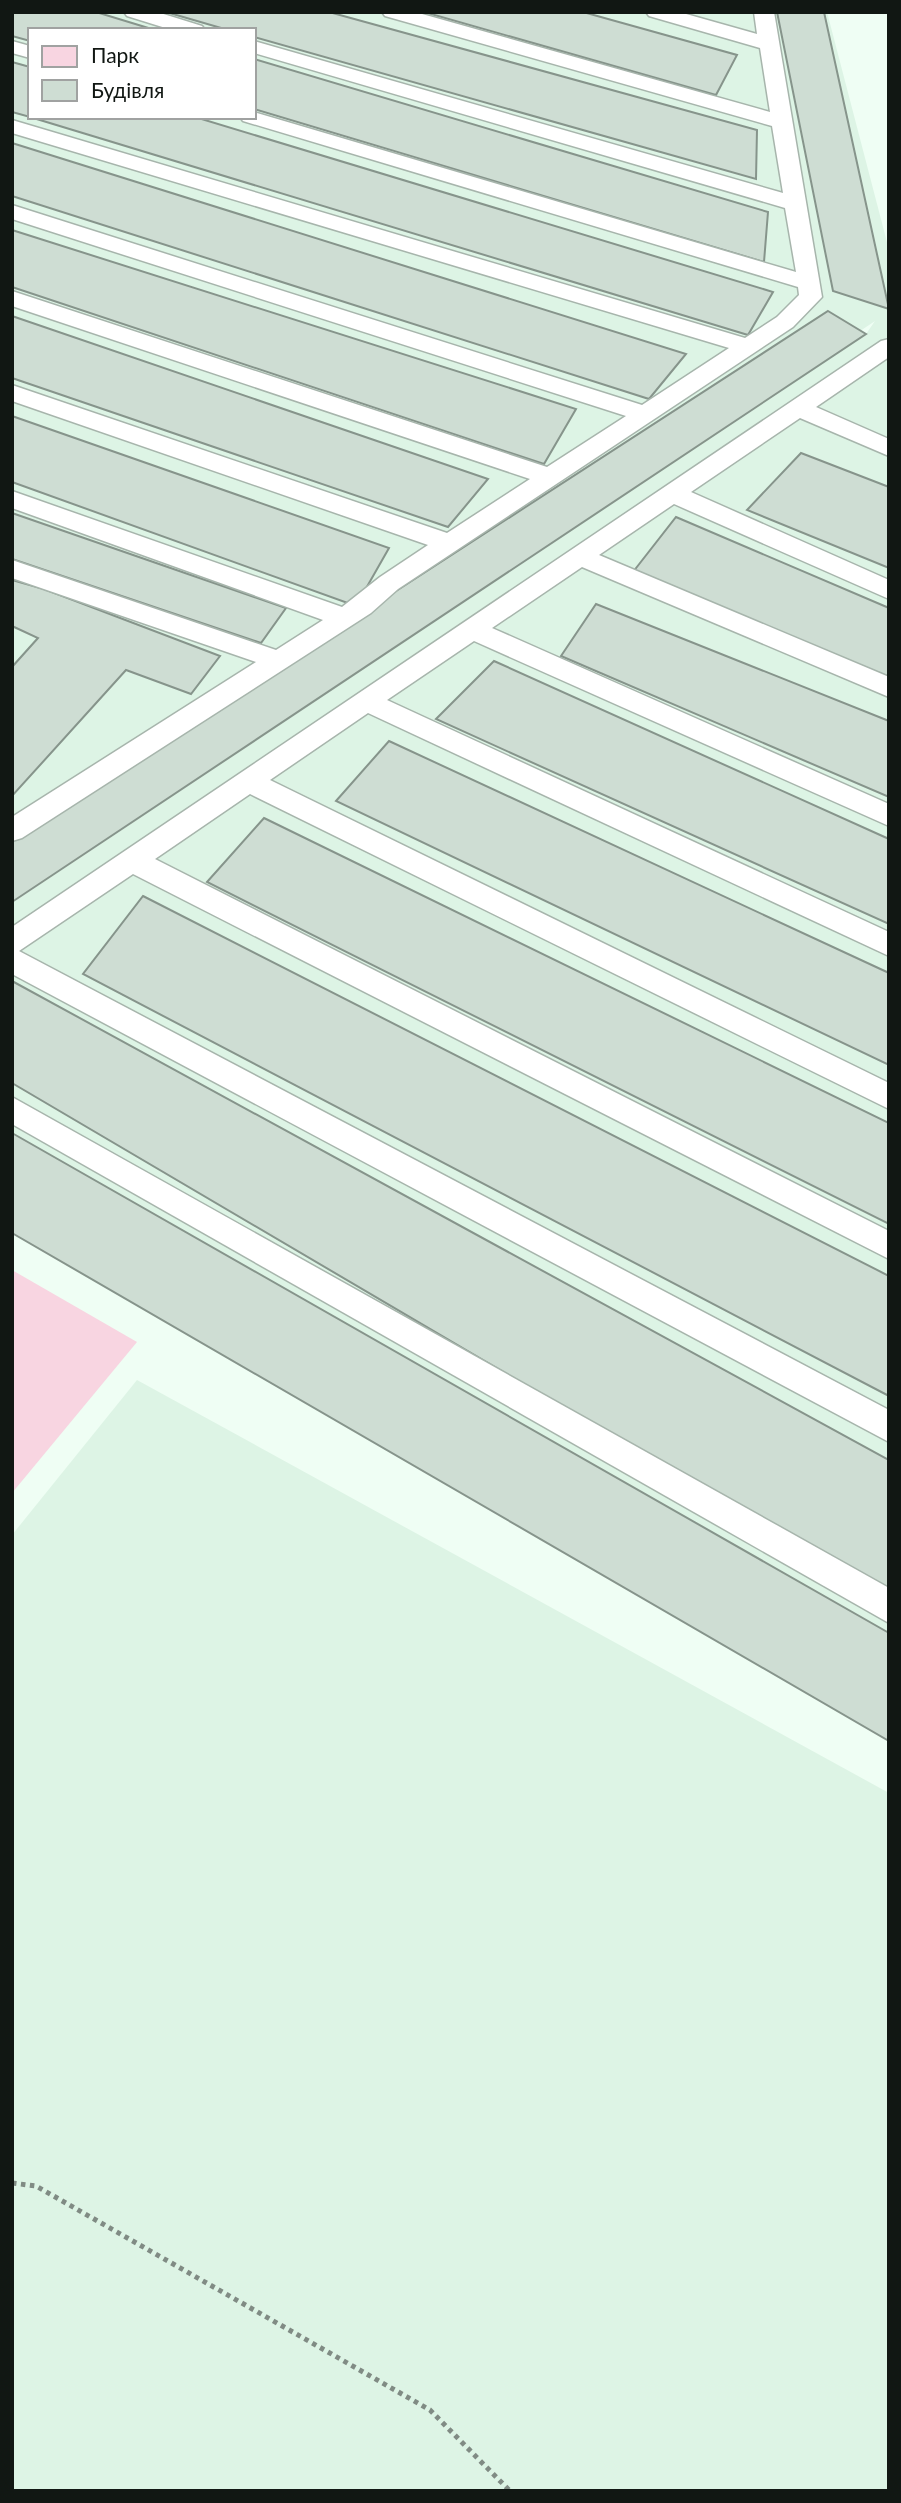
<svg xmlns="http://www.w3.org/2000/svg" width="901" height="2503" font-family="Lato,sans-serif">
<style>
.built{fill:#ddf4e5;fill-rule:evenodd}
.green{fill:#f8d5e1}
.building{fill:#ceddd3;stroke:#86948b;stroke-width:2}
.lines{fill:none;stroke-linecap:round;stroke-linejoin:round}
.service-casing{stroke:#a7b5ac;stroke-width:3}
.path{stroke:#808b84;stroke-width:5;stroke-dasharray:4.5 4.5;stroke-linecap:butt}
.service{fill:#fff;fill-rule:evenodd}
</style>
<rect width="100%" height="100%" fill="#effef4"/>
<!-- built -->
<g class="built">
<path d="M 12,12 L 827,12 L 889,250 L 889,1741 L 12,1233 L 12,903 L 866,334 L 875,321 L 12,901 ZM 30,30 L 254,30 L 254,117 L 30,117 Z"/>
<path d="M 137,1380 L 889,1793 L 889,2491 L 12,2491 L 12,1535 Z"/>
</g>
<!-- green -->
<path class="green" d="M 12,1270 L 137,1342 L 12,1493 Z"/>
<!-- building -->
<g class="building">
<path d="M 12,12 L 96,12 L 155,30 L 30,30 L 30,41 L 12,36 Z"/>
<path d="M 166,12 L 329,12 L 757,130 L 756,179 L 254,37 L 254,30 L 228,30 Z"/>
<path d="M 424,12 L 583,12 L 737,55 L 716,95 Z"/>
<path d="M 777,12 L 824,12 L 889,309 L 833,291 Z"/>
<path d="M 254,59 L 768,212 L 764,262 L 254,109 Z"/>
<path d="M 12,62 L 30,67 L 30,117 L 12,112 Z"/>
<path d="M 30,117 L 195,117 L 773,292 L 748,335 Z"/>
<path d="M 12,143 L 686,354 L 649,399 L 12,196 Z"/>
<path d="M 12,230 L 576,409 L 544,464 L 12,287 Z"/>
<path d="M 828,311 L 866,334 L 12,902 L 12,840 Z"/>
<path d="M 12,316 L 488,479 L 448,527 L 12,378 Z"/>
<path d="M 12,416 L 389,548 L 356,606 L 12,482 Z"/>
<path d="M 801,453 L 889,487 L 889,568 L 747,510 Z"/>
<path d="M 12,513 L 286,608 L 261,643 L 12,559 Z"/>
<path d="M 676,517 L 889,608 L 889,677 L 633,572 Z"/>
<path d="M 12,580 L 44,589 L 220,656 L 191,694 L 126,670 L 12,796 L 12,667 L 38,638 L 12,626 Z"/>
<path d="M 596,604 L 889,721 L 889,797 L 561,656 Z"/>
<path d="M 494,661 L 889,839 L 889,924 L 436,719 Z"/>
<path d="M 389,741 L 889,973 L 889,1065 L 336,801 Z"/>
<path d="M 264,818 L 889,1123 L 889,1224 L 207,882 Z"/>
<path d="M 143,896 L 889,1276 L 889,1396 L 83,974 Z"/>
<path d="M 12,981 L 889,1460 L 889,1599 L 12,1083 Z"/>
<path d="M 12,1133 L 889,1633 L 889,1741 L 12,1233 Z"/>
</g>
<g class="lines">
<!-- service casing -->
<g class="service-casing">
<g id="service">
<path d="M 124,12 L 157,12 L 202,26 L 205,30 L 172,30 L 127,16 Z"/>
<path d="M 382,12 L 415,12 L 770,112 L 760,48 L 649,16 L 646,12 L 679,12 L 757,34 L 754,12 L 774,12 L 822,297 L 793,327 L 398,589 L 371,613 L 22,838 L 12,841 L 12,817 L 256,662 L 12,578 L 12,560 L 276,650 L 323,620 L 12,508 L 12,491 L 342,607 L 380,577 L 428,545 L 12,401 L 12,385 L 447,533 L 530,479 L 12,306 L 12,291 L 547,467 L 626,416 L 12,219 L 12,205 L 642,405 L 729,348 L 12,133 L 12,120 L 745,338 L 777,317 L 799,295 L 798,287 L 243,121 L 240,117 L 254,117 L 254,112 L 257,113 L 796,272 L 785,208 L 254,53 L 254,41 L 783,193 L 772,126 L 385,16 Z"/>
<path d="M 12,41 L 30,46 L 30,58 L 12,53 Z"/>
<path d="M 889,339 L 889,357 L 816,407 L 889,439 L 889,456 L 800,418 L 691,492 L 889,580 L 889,599 L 674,504 L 599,555 L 889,677 L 889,697 L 582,567 L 492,628 L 889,804 L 889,826 L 474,641 L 387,700 L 889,932 L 889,956 L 368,713 L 270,780 L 889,1083 L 889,1109 L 250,794 L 155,859 L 889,1231 L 889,1259 L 133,874 L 19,951 L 889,1410 L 889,1442 L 12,974 L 12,927 L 881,341 Z"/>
<path d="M 12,1097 L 889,1588 L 889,1623 L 12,1124 Z"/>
</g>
</g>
<!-- path -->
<path class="path" d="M 12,2183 L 36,2186 L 430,2410 L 510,2491"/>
<!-- service -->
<use href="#service" class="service"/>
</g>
<!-- border -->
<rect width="901" height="2503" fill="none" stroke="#111713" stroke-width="28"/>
<!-- legend -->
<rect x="28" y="28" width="228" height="91" fill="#ffffff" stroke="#a0a2a1" stroke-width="2"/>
<rect x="42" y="46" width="35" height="21" fill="#f8d5e1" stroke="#a0a2a1" stroke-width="2"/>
<text x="91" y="63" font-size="21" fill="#111713">Парк</text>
<rect x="42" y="80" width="35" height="21" fill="#ceddd3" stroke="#a0a2a1" stroke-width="2"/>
<text x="91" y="98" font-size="21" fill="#111713">Будівля</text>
</svg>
